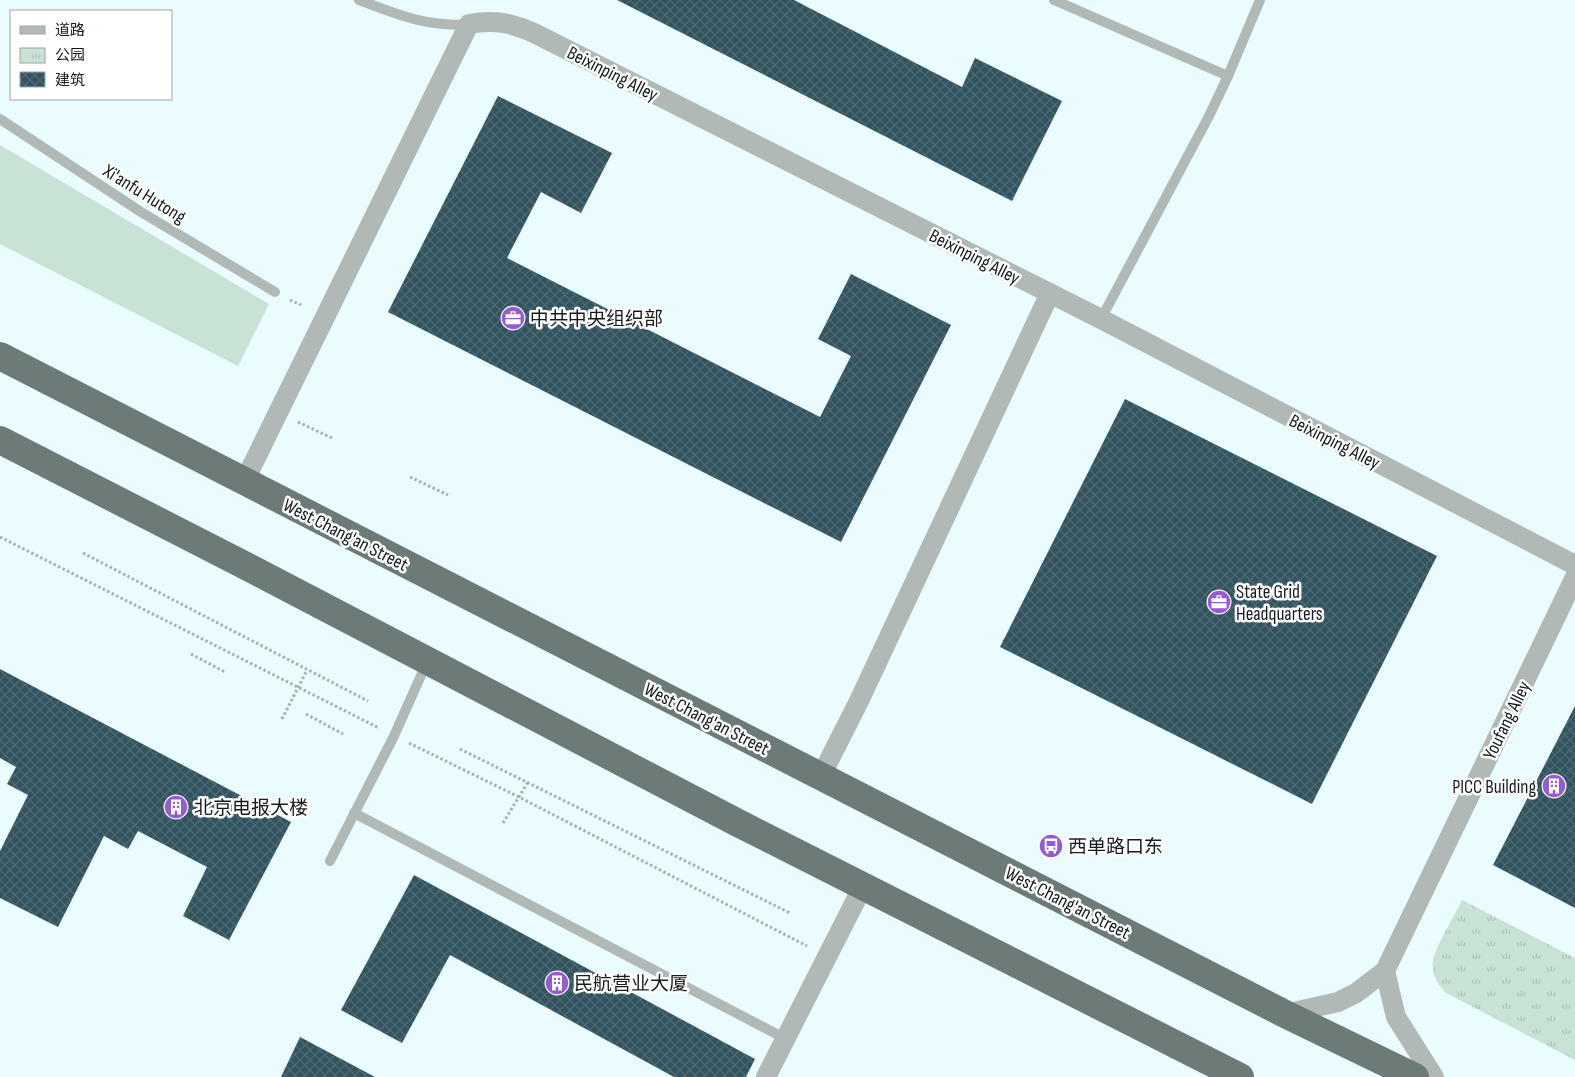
<svg xmlns="http://www.w3.org/2000/svg" width="1575" height="1077" font-family="'Sofia Sans Condensed','Noto Sans SC',sans-serif">
<style>
.grass{fill:#c8e3d5}
.park{fill:url(#park-tufts)}
.building{fill:url(#building-cross-hatch)}
.lines{fill:none;stroke-linecap:round;stroke-linejoin:round}
.path{stroke:#a4b2b3;stroke-width:3;stroke-dasharray:2.5 2.5;stroke-linecap:butt}
.service{stroke:#b1b9b7;stroke-width:10}
.minor{stroke:#b1b9b7;stroke-width:20}
.trunk{stroke:#6c7a78;stroke-width:28}
.labels{text-anchor:middle;stroke-width:5;stroke-linejoin:round;paint-order:stroke}
.street-label{font-size:19px;fill:#161c1d;stroke:#fff}
.poi-label{font-size:19px;fill:#161c1d;stroke:#fff;text-anchor:start}
</style>
<defs>
<pattern id="park-tufts" width="24" height="20" patternUnits="userSpaceOnUse" patternTransform="scale(1.25)"><rect width="24" height="20" fill="#c8e3d5"/><path d="M3 7l-1-3M5 7V3M7 7l1-3M15 17l-1-3M17 17v-4M19 17l1-3" fill="none" stroke="#abc2b6"/></pattern>
<pattern id="building-cross-hatch" width="8" height="8" patternUnits="userSpaceOnUse" patternTransform="scale(1.25)"><rect width="8" height="8" fill="#325460"/><path d="M0 0l8 8M0 8l8-8" fill="none" stroke="#4d6972"/></pattern>
</defs>
<rect width="100%" height="100%" fill="#eafcfe"/>
<!-- grass -->
<path class="grass" d="M 0,145 L 269,304 L 238,366 L 0,244 Z"/>
<!-- park -->
<path class="park" d="M 1462,900 L 1575,958 L 1575,1060 L 1446,993 C 1438,985 1431,974 1433,961 C 1434,950 1456,913 1462,900 Z"/>
<!-- building -->
<g class="building">
<path d="M 617,0 L 794,0 L 962,87 L 975,58 L 1062,101 L 1012,201 Z"/>
<path d="M 498,96 L 612,153 L 581,213 L 541,192 L 507,258 L 820,417 L 851,356 L 818,339 L 851,274 L 951,325 L 841,542 L 388,312 Z"/>
<path d="M 1125,399 L 1437,556 L 1312,804 L 1000,647 Z"/>
<path d="M 0,669 L 291,822 L 229,940 L 183,916 L 207,867 L 138,831 L 128,849 L 104,836 L 58,927 L 0,898 L 0,851 L 28,795 L 7,784 L 16,767 L 0,758 Z"/>
<path d="M 1575,706 L 1575,908 L 1493,865 Z"/>
<path d="M 414,875 L 755,1059 L 746,1077 L 674,1077 L 450,955 L 402,1043 L 341,1010 Z"/>
<path d="M 300,1037 L 375,1077 L 281,1077 Z"/>
</g>
<g class="lines">
<!-- path -->
<g class="path">
<path d="M 290,300 L 301,305"/>
<path d="M 298,422 L 334,439"/>
<path d="M 410,477 L 448,495"/>
<path d="M 0,537 L 379,728"/>
<path d="M 83,553 L 368,701"/>
<path d="M 191,654 L 225,672"/>
<path d="M 306,714 L 343,734"/>
<path d="M 282,719 L 307,670"/>
<path d="M 409,743 L 519,797 L 807,946"/>
<path d="M 460,749 L 790,913"/>
<path d="M 503,823 L 528,782"/>
</g>
<!-- service -->
<g class="service">
<path d="M 359,0 C 396,14 429,28 469,24"/>
<path d="M 1054,0 L 1228,76"/>
<path d="M 0,119 L 141,212 L 275,292"/>
<path d="M 1101,319 L 1209,116 L 1228,76 L 1260,0"/>
<path d="M 354,813 L 786,1039"/>
<path d="M 330,861 L 394,736 L 427,662"/>
</g>
<!-- minor -->
<g class="minor">
<path d="M 244,482 L 469,24 C 494,19 511,23 534,33 L 1101,319 L 1575,565"/>
<path d="M 821,776 L 859,701 L 1050,293"/>
<path d="M 1385,971 L 1396,1017 L 1434,1077"/>
<path d="M 1285,1014 L 1338,1002 L 1356,993 L 1385,971 L 1575,577"/>
<path d="M 766,1077 L 863,886"/>
</g>
<!-- trunk -->
<g class="trunk">
<path d="M 0,356 L 1285,1014 L 1415,1077"/>
<path d="M 0,440 L 248,567 L 740,824 L 1240,1077"/>
</g>
</g>
<!-- icons -->
<defs>
<g id="office-disc" transform="scale(1.25)"><circle r="9.5" fill="#955bd2" stroke="#fff"/><path d="M-6-3h4V-5.5h4V-3h4V5H-6ZM-1-4.5V-3h2v-1.5ZM-6 0V1H6V0Z" fill="#fff"/></g>
<g id="building-disc" transform="scale(1.25)"><circle r="9.5" fill="#955bd2" stroke="#fff"/><path d="M-4-6H4V6H1V3H-1V6H-4ZM-2.5-4.3h1.7v1.8h-1.7ZM.8-4.3h1.7v1.8H.8ZM-2.5-1h1.7V.8h-1.7ZM.8-1h1.7V.8H.8Z" fill="#fff"/></g>
<g id="bus-disc" transform="scale(1.25)"><circle r="9.5" fill="#955bd2" stroke="#fff"/><path d="M-5-6H5V4H4V6H2V4H-2V6H-4V4H-5ZM-3.5-4V0h7V-4ZM-3.5 1.2v1.5H-2V1.2ZM2 1.2v1.5H3.5V1.2Z" fill="#fff"/></g>
</defs>
<g fill-rule="evenodd">
<use href="#office-disc" x="513" y="318"/>
<use href="#office-disc" x="1219" y="602"/>
<use href="#building-disc" x="1554" y="786"/>
<use href="#building-disc" x="176" y="807"/>
<use href="#bus-disc" x="1051" y="846"/>
<use href="#building-disc" x="557" y="983"/>
</g>
<g class="labels">
<!-- street labels -->
<g class="street-label">
<text transform="translate(613 73) rotate(27)" y="7">Beixinping Alley</text>
<text transform="translate(145 193) rotate(32)" y="7">Xi'anfu Hutong</text>
<text transform="translate(975 256) rotate(27)" y="7">Beixinping Alley</text>
<text transform="translate(1335 441) rotate(27)" y="7">Beixinping Alley</text>
<text transform="translate(346 534) rotate(27)" y="7">West Chang'an Street</text>
<text transform="translate(707 718) rotate(27)" y="7">West Chang'an Street</text>
<text transform="translate(1506 720) rotate(-64)" y="7">Youfang Alley</text>
<text transform="translate(1068 902) rotate(27)" y="7">West Chang'an Street</text>
</g>
<!-- poi labels -->
<g class="poi-label">
<text x="530" y="325">中共中央组织部</text>
<text x="1236" y="598">State Grid<tspan x="1236" dy="22">Headquarters</tspan></text>
<text x="1536" y="793" text-anchor="end">PICC Building</text>
<text x="194" y="814">北京电报大楼</text>
<text x="1068" y="853">西单路口东</text>
<text x="574" y="990">民航营业大厦</text>
</g>
</g>
<!-- legend -->
<rect x="10" y="10" width="162" height="90" fill="#ffffff" stroke="#a2a4a5"/>
<rect x="20" y="26" width="25" height="8" fill="#b1b9b7" stroke="#a2a4a5"/>
<text x="55" y="35" font-size="15" fill="#161c1d">道路</text>
<rect x="20" y="48" width="25" height="15" fill="url(#park-tufts)" stroke="#a2a4a5"/>
<text x="55" y="60" font-size="15" fill="#161c1d">公园</text>
<rect x="20" y="72" width="25" height="15" fill="url(#building-cross-hatch)" stroke="#a2a4a5"/>
<text x="55" y="85" font-size="15" fill="#161c1d">建筑</text>
</svg>
